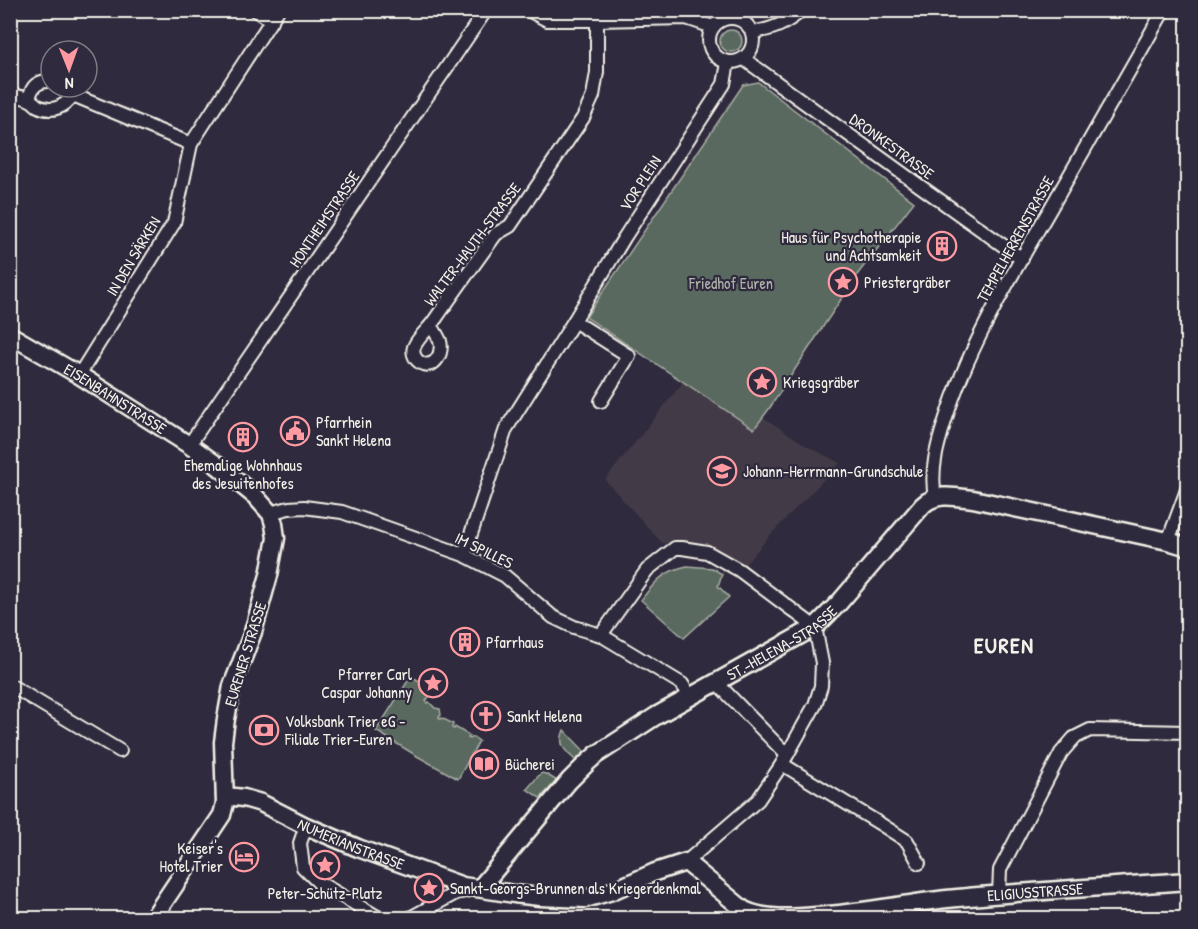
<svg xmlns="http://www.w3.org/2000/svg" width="1198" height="929" font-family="'Patrick Hand',sans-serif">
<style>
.built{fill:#423a47}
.green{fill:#5a695f;stroke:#a7ada4;stroke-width:1.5}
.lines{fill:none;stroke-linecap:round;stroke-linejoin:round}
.street-casing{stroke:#f4f1e8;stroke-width:16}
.secondary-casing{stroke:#f4f1e8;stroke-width:21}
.street{stroke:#2f2a3d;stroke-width:12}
.secondary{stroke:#2f2a3d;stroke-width:16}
.labels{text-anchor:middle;stroke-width:4.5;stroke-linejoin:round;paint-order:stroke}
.street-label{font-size:16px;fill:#f4f1e8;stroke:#2f2a3d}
.poi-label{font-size:16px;fill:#f4f1e8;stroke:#2f2a3d;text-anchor:start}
.park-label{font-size:16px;fill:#afb4aa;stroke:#2f2a3d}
.district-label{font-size:22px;font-weight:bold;letter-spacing:1.5px;fill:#f4f1e8;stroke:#2f2a3d}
</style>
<rect width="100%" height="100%" fill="#2f2a3d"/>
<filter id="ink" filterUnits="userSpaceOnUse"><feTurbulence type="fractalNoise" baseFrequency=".0167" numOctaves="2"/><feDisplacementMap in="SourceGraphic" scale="12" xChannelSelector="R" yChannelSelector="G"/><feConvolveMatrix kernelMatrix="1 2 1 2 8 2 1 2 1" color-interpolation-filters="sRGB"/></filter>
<g filter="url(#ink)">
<!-- built -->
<path class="built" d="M 684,381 L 754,429 L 763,417 L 807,446 L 840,463 L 771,534 L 745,565 L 710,546 L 662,543 L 605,480 Z"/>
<!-- green -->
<g class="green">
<circle cx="731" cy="41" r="11"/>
<path d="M 758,82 L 914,202 L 857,275 L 769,409 L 754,429 L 586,317 L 743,85 Z"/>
<path d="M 687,566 L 712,568 L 722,574 L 718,586 L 729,597 L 684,638 L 641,600 C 655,582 663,571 687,566 Z"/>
<path d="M 411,676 L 434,690 L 426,701 L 427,703 L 429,702 L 435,708 L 440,709 L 441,715 L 439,717 L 440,719 L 442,718 L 453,724 L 452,728 L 454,729 L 455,727 L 470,736 L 468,738 L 470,739 L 473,737 L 479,741 L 458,779 L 417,756 L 376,731 Z"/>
<path d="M 564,730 L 586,753 L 577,762 C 566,751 557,746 564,730 Z"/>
<path d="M 541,773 L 546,774 L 557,781 L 540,798 L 527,789 Z"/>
</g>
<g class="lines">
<!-- street casing -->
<g class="street-casing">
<g id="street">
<path d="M 255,10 L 272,21"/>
<path d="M 528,10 L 547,20 L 597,20 L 686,18 L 713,27"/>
<circle cx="731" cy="40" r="22"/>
<path d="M 752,32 C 773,30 785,24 802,10"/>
<path d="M 744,59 L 906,176 L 1022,259"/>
<path d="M 10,95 C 16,96 25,97 30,100 C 33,101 35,104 38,106 C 52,113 65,107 73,95 L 191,144"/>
<path d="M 29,99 C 32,85 37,82 51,80"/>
<path d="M 574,321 L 629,356 L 601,401"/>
<path d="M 431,325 C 434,330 438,336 440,341 C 443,353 435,370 421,363 C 415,360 412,353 414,347 C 418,337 428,330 434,321 C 454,292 475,263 496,234 L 510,226 L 583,118 L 593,96 L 597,72 L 597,20"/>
<path d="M 79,375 L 174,223 L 191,144 L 278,10"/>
<path d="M 189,445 L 486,10"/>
<path d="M 935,497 C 930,471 937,446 945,421 C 970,341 1016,269 1057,197 C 1093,135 1128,73 1164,10"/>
<path d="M 271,514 L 277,511 L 289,508 L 304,507 L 342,512 L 464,555 L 505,576 L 553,617 L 574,627 L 601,635 L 682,684 L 690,696"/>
<path d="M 1168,541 L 1188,487"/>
<path d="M 464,555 L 506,429 L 574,321 L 624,238 L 724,84 L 728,63"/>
<path d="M 601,635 L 647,570 L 675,548 L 682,548 L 707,552 L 739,570 L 815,627 L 822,663 L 821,686 L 815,705 L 782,764 L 758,800 L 686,862"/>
<path d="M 717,683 L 787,755"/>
<path d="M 10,685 L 120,751"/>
<path d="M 782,764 L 882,825 L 907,841 L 919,863"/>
<path d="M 306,826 L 300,843 L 303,867 L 318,882 L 379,918"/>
<path d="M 999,894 L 1000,870 L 1061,753 L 1074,738 L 1090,730 L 1188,732"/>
<path d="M 410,918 L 456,893 L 471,890"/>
</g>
</g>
<!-- secondary casing -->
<g class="secondary-casing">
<g id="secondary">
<path id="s1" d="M 10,335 L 79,375 L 189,445 L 217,465 L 255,496 L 271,514 L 274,524 L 276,538 L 269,575 L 253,632 L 232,686 L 226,719 L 223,742 L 225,803 L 222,815 L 153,918"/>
<path id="s2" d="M 225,796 L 244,798 L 261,803 L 306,826 L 358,848 L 463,886 L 514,894 L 540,897 L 585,899 L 612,891 L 655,872 L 686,862 L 744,910 C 766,920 792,918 816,916 C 860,913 903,904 947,899 C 1027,891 1107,887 1188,881"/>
<path id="s3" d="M 480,888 L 569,781 L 587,763 L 596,755 L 656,716 L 815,627 L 839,603 L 923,505 C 937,492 956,497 973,499 L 1168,541 L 1188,547"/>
</g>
</g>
<!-- street -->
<use href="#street" class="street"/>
<!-- secondary -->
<use href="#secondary" class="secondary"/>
</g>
</g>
<!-- icons -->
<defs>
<g id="building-ring" transform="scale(1.5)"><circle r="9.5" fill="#2f2a3d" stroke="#ff9aa2" stroke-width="1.5"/><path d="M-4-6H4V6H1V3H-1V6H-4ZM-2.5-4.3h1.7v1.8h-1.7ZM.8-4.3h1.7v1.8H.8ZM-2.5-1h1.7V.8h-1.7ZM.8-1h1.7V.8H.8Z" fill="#ff9aa2"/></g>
<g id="sight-ring" transform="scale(1.5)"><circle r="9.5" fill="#2f2a3d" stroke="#ff9aa2" stroke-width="1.5"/><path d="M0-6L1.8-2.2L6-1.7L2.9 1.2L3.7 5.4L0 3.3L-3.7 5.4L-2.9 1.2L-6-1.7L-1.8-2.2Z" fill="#ff9aa2"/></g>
<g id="civic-ring" transform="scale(1.5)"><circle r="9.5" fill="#2f2a3d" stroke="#ff9aa2" stroke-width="1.5"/><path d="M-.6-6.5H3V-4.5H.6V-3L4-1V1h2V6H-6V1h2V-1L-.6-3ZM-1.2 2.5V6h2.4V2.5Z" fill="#ff9aa2"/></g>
<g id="school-ring" transform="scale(1.5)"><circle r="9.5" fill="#2f2a3d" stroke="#ff9aa2" stroke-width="1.5"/><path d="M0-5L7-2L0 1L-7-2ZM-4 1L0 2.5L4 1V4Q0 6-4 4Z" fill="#ff9aa2"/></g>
<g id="church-ring" transform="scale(1.5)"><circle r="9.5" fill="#2f2a3d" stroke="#ff9aa2" stroke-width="1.5"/><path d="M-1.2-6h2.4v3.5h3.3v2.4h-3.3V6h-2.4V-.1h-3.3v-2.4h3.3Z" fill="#ff9aa2"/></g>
<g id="bank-ring" transform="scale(1.5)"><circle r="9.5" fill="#2f2a3d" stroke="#ff9aa2" stroke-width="1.5"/><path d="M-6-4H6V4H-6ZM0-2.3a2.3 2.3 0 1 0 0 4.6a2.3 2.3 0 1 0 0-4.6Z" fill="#ff9aa2"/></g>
<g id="library-ring" transform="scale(1.5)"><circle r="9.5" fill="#2f2a3d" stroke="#ff9aa2" stroke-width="1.5"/><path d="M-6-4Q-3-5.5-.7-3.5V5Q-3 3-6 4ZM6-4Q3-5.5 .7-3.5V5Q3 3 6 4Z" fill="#ff9aa2"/></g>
<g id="hotel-ring" transform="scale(1.5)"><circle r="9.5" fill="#2f2a3d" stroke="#ff9aa2" stroke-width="1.5"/><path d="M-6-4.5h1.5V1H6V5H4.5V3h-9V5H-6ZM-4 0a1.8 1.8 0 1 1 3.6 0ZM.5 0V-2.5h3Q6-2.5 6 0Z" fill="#ff9aa2"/></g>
</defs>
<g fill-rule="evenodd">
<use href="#building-ring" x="942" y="246"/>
<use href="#sight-ring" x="843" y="282"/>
<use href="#sight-ring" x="762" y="382"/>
<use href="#civic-ring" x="295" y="431"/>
<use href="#building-ring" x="243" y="437"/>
<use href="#school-ring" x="722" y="471"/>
<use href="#building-ring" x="465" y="642"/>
<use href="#sight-ring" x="433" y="683"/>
<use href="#church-ring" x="486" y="716"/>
<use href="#bank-ring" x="264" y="730"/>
<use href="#library-ring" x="484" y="764"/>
<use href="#hotel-ring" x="244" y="857"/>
<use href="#sight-ring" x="325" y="865"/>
<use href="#sight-ring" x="429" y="888"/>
</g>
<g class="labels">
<!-- street labels -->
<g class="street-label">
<text transform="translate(892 146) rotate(36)" y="6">DRONKESTRASSE</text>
<text transform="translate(640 183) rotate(-57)" y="6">VOR PLEIN</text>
<text transform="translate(324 219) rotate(-56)" y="6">HONTHEIMSTRASSE</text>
<text transform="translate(1015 239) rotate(-61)" y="6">TEMPELHERRENSTRASSE</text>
<text transform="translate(472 244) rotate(-53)" y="6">WALTER-HAUTH-STRASSE</text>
<text transform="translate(133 256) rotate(-59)" y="6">IN DEN SÄRKEN</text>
<text dy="6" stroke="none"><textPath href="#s1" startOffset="123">EISENBAHNSTRASSE</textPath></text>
<text transform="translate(484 550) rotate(26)" y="6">IM SPILLES</text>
<text dy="6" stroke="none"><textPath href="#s3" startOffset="394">ST.-HELENA-STRASSE</textPath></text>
<text transform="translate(245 654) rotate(-73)" y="6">EURENER STRASSE</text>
<text dy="6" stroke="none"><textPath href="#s2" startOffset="136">NUMERIANSTRASSE</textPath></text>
<text dy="6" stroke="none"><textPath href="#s2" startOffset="855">ELIGIUSSTRASSE</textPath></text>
</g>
<!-- poi labels -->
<g class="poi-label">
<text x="921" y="243" text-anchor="end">Haus für Psychotherapie<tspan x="921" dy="18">und Achtsamkeit</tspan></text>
<text x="864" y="288">Priestergräber</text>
<text x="783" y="388">Kriegsgräber</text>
<text x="316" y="428">Pfarrhein<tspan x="316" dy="18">Sankt Helena</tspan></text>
<text x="243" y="471" text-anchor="middle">Ehemalige Wohnhaus<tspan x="243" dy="18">des Jesuitenhofes</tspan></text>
<text x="743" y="477">Johann-Herrmann-Grundschule</text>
<text x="486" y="648">Pfarrhaus</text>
<text x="412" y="680" text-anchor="end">Pfarrer Carl<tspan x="412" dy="18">Caspar Johanny</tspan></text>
<text x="507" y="722">Sankt Helena</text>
<text x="285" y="727">Volksbank Trier eG -<tspan x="285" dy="18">Filiale Trier-Euren</tspan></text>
<text x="505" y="770">Bücherei</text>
<text x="223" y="854" text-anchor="end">Keiser's<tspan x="223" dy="18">Hotel Trier</tspan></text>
<text x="450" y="894">Sankt-Georgs-Brunnen als Kriegerdenkmal</text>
<text x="325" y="899" text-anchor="middle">Peter-Schütz-Platz</text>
</g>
<!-- park labels -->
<g class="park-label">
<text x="731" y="289">Friedhof Euren</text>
</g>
<!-- district labels -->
<g class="district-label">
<text x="1004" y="653">EUREN</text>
</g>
</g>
<!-- margin -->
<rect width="1198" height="929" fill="none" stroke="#2f2a3d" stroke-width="36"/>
<rect x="18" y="18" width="1162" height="893" fill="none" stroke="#f4f1e8" stroke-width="2" filter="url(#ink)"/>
<!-- north arrow -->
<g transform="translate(69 69) rotate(179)"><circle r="28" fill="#2f2a3d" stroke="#7e7a81" stroke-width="1.5"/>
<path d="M0-4.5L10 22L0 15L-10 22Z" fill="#ff9aa2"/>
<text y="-9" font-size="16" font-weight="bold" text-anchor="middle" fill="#f4f1e8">N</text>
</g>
</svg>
